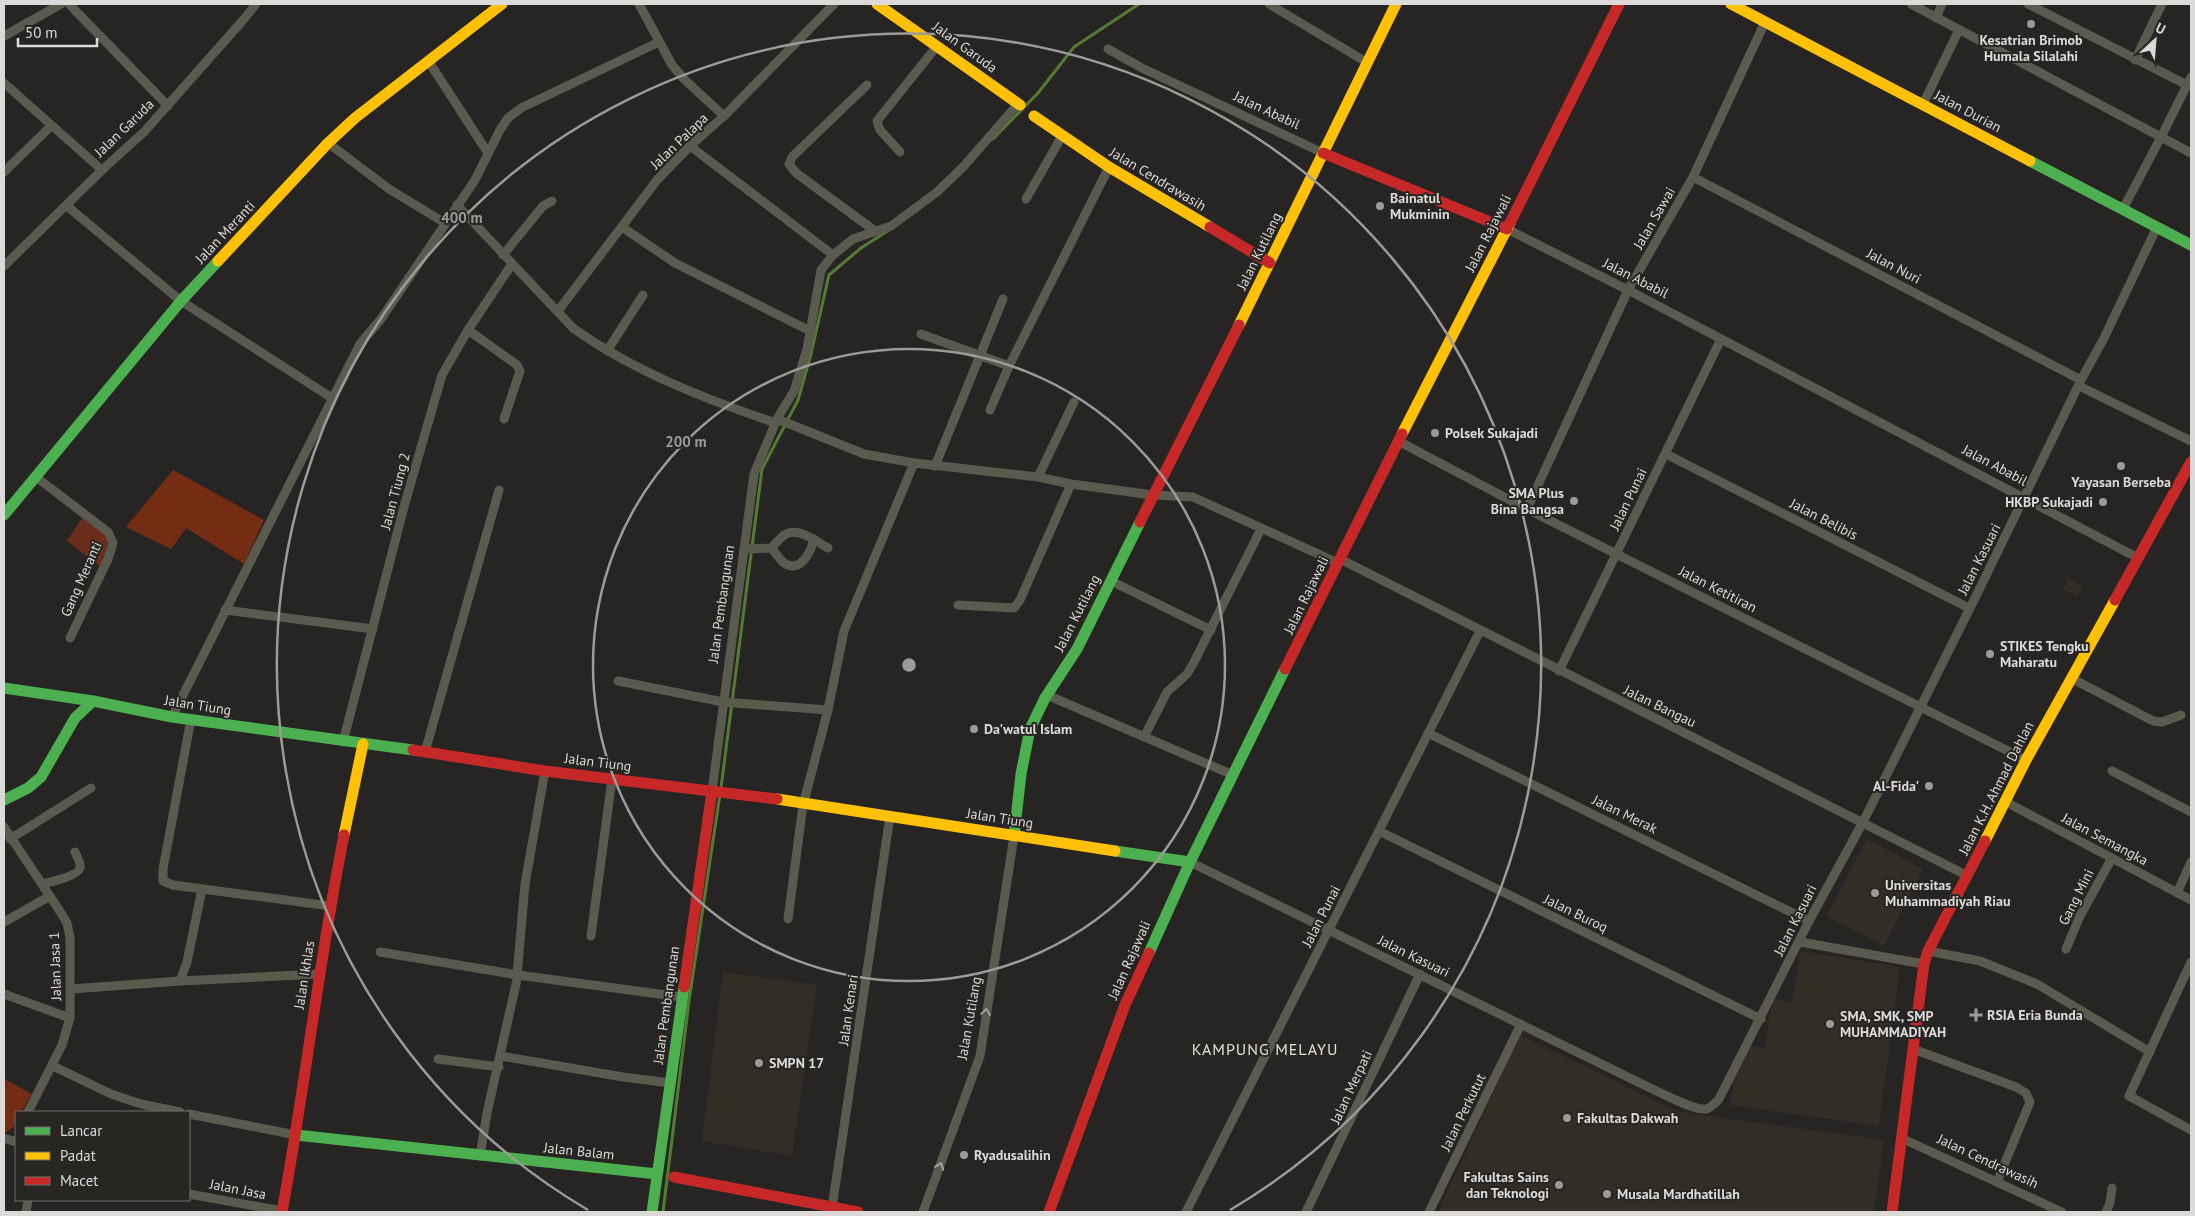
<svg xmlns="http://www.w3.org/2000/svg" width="2195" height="1216" font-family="'PT Sans',sans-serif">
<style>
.built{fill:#312e26}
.green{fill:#682e1b}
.forest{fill:#742c13}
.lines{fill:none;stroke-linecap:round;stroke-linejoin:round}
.stream{stroke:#537b33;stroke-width:3}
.street{stroke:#5a5a4e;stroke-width:9}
.fast{stroke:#4caf50;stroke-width:11}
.slow{stroke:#ffc107;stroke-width:11}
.jam{stroke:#c62828;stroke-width:11}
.oneway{stroke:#a1a09a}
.ring{fill:none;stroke:#9c9b99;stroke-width:2.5}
.poi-dot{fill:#9c9b99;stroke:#282622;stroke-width:2}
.labels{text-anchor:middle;stroke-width:4;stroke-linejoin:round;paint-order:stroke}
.poi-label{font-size:14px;font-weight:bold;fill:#dbdad8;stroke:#282622;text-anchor:start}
.street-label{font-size:14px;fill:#dbdad8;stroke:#282622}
.quarter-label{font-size:16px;letter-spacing:1px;fill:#e0ded9;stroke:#282622}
.centre{fill:#9c9b99;stroke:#282622;stroke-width:2.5}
.ring-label{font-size:15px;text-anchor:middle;font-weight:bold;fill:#9c9b99;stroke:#282622;stroke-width:4;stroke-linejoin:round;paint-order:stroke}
</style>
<rect width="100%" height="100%" fill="#272523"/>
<!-- built -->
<g class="built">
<path d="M 2069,578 L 2083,586 L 2078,596 L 2063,589 Z"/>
<path d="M 1867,839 L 1923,869 L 1884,946 L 1826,916 Z"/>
<path d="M 1800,951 L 1900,967 L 1879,1126 L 1730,1105 L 1736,1063 L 1748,1046 L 1764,1048 L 1773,1000 L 1792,1002 Z"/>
<path d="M 723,972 L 817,985 L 792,1156 L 702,1141 Z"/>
<path d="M 1520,1035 L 1679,1112 L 1884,1140 L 1874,1212 L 1438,1212 Z"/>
</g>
<!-- green -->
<path class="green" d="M 82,518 L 107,536 L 108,544 L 101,567 L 67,541 Z"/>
<!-- forest -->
<g class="forest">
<path d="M 173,470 L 264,520 L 244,564 L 186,528 L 171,549 L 126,527 Z"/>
<path d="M 4,1079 L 32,1094 L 21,1112 L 16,1112 C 16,1122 14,1129 5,1133 Z"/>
</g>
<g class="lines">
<!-- stream -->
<g class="stream">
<path d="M 993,139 L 1038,93 L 1074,47 L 1139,4"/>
<path d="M 721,788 L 762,469 L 798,400 L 811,354 L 829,275 L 861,248 L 889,230"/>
<path d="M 663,1212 L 689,1001 L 720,794"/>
</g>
<!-- street -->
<g class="street">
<path d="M 69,4 L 168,106"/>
<path d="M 639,4 L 672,65 L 685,80 L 724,116"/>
<path d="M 1269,4 L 1368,63"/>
<path d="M 1911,4 L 2161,137 L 2123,209"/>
<path d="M 2028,4 L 2187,85"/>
<path d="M 1936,18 L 1942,4"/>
<path d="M 4,36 L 61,4"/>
<path d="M 1108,49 L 1142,68 L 1323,153"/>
<path d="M 2135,60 L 2162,4"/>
<path d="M 429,62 L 488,153"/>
<path d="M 2191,77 L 2161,137 L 2191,153"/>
<path d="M 4,83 L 102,170"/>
<path d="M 867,85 L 792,157 L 789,164 L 796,173 L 875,231"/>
<path d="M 1923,104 L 1959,30"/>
<path d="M 328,143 L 389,189 L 445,223"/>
<path d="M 690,146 L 833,255"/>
<path d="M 900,152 L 880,130 L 877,121 L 937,46"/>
<path d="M 4,172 L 51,126"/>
<path d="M 1693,177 L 2081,380"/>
<path d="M 1026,199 L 1062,136"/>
<path d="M 457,205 L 573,328 C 635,372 705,399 776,423"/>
<path d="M 67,206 L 181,301 L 332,398"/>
<path d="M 622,227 L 675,263 L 810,331"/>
<path d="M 1507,229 L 1628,290 L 2138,558"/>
<path d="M 503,255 L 543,206 L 552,201"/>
<path d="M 4,266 L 102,170 L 144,132 L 244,19 L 256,4"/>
<path d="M 558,311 L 657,180 L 690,146 L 724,116 L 834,4"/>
<path d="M 468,330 L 517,365 L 520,371 L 504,419"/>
<path d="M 921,334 L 1009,366"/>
<path d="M 607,351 L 643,295"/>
<path d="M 2079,386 L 2191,441"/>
<path d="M 990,410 L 1009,366 L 1109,167"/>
<path d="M 777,419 L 864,454 L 914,463 L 1038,477 L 1071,484 L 1153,495 L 1193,497 L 1338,563"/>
<path d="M 1398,441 L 1527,509 L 2026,760"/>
<path d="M 1666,454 L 1969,608"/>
<path d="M 935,466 L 1003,299"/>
<path d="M 36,477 L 108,532 L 113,543 L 108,559 L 70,638"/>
<path d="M 1038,477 L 1074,402"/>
<path d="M 1527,509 L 1628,290 L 1693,177 L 1765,22"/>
<path d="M 771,548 C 776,553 779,559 784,563 C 801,574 811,551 814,539"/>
<path d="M 744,549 L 771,548 C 776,544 780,537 786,534 C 799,527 817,542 828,548"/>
<path d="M 1340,559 L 1968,876"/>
<path d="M 1111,581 L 1211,630"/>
<path d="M 958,605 L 1014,608 L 1020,600 L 1071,484"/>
<path d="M 225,610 L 373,629"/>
<path d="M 1559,671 L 1721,339"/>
<path d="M 2071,678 L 2153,721 L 2162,722 L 2181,715"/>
<path d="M 618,681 L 723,702 L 828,710"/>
<path d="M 1047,695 L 1233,775"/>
<path d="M 172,717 L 360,344 L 381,319 L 475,180 L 500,130 L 508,118 L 521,108 L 659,42"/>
<path d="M 191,719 L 163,869 L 163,881 L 173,885 L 330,906"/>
<path d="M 1428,733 L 1809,921"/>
<path d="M 1144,737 L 1167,692 L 1187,674 L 1193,664 L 1261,529"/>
<path d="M 343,742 L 405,503 L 442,375 L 468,330 L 512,264"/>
<path d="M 425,752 L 499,490"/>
<path d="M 2112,771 L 2191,812"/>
<path d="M 712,791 L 754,474 L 777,419 L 794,391 L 807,349 L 821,270 L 833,255 L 853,239 L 891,226 L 937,192 L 964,166 L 1018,104"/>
<path d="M 2006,802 L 2191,900"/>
<path d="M 4,827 L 61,913 L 67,923 L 70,938 L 70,1018 L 62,1045 L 28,1112"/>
<path d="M 1379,831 L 1761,1019"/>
<path d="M 10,839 L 91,788"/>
<path d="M 1190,862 L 1638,1082 C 1651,1088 1693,1111 1706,1109 C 1711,1108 1715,1103 1719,1099 L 1809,921 L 1863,822 L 1978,592 L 2081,380 L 2104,338 L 2157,227"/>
<path d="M 42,884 C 50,882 78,876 80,868 C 81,863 77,857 75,852"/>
<path d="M 2177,893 L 2191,862"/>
<path d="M 788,919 L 803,805 L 828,710 L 844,631 L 914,463"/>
<path d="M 4,922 L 50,896"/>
<path d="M 591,936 L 612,779"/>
<path d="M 1800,942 L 1924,964"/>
<path d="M 2066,949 L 2080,916 L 2112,858"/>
<path d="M 1928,951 L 1980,961 L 2037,984 L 2150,1052"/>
<path d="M 380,952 L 518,975 L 681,997"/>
<path d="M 2191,962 L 2129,1096 L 2191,1130"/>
<path d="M 517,975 L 525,884 L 545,771"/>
<path d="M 180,981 L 187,962 L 202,889"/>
<path d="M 71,989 L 180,981 L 319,974"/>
<path d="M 4,994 L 70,1018"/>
<path d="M 1913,1049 L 2016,1087 L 2026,1093 L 2030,1102 L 1997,1182"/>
<path d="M 501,1056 L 623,1077 L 670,1083"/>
<path d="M 438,1059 L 499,1067"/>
<path d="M 53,1066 L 111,1094 L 141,1104 L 180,1112"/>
<path d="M 189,1114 L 296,1135"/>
<path d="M 4,1138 L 16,1142"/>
<path d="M 1901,1138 L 2062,1212"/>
<path d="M 480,1156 L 487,1113 L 518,975"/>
<path d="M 189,1194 L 282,1211"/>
<path d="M 832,1208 L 890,816"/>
<path d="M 26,1212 L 28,1200"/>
<path d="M 923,1212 L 980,1056 L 1014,836"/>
<path d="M 1186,1212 L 1480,631"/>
<path d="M 1306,1212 L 1420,974"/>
<path d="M 1429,1212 L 1521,1024"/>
<path d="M 2106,1212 L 2110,1203 L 2112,1188"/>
</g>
<!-- fast -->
<g class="fast">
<path d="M 2030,161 L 2191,245"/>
<path d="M 4,515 L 181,301 L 218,261"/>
<path d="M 4,688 L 93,701 L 172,717 L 413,750"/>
<path d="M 4,800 L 28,788 L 41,777 L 75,718 L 93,701"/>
<path d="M 1014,836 L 1021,774 L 1030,729 L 1045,698 L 1077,649 L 1140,522"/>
<path d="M 1115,851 L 1190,862"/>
<path d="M 1149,953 L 1190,862 L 1285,669"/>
<path d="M 296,1135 L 657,1174"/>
<path d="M 652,1212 L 684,987"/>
</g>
<!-- slow -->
<g class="slow">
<path d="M 877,4 L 1020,105"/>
<path d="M 1731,4 L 2030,161"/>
<path d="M 1034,116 L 1109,167 L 1210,227"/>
<path d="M 218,261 L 328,143 L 355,118 L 502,4"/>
<path d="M 1239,325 L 1396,4"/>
<path d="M 1402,434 L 1510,223"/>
<path d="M 777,799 L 1115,851"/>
<path d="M 344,835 L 363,744"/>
<path d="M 1985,841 L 2026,760 L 2115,600"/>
</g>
<!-- jam -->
<g class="jam">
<path d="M 1323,153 L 1507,229"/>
<path d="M 1510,223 L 1619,4"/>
<path d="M 1210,227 L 1270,263"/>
<path d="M 1140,522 L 1239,325"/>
<path d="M 2115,600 L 2191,462"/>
<path d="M 1285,669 L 1402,434"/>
<path d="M 413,750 L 545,771 L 777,799"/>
<path d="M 684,987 L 712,791"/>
<path d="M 674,1177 L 858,1212"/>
<path d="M 282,1212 C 305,1087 319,960 344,835"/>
<path d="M 1049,1212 L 1125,1005 L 1149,953"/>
<path d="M 1892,1212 L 1924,964 L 1928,951 L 1985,841"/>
</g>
</g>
<!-- one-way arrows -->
<defs><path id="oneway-chevron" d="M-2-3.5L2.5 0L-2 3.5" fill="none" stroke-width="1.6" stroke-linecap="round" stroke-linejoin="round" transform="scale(1.25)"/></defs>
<g class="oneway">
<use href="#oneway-chevron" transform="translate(986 1012) rotate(-82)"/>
<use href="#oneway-chevron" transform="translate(940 1166) rotate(-70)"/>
</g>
<!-- distance rings -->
<g class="ring">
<circle cx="909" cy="665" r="316"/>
<path d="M588 1210A632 632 0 1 1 1230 1210"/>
</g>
<!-- markers -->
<g class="poi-dot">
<circle cx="2031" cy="24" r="5"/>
<circle cx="1380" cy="206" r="5"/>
<circle cx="1435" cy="433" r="5"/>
<circle cx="2121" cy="466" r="5"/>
<circle cx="1574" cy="501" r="5"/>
<circle cx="2103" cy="502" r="5"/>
<circle cx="1990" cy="654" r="5"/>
<circle cx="974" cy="729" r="5"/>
<circle cx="1929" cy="786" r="5"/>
<circle cx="1875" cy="893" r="5"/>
<path d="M1973.5 1007.5h5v5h5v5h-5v5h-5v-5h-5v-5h5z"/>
<circle cx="1830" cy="1024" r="5"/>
<circle cx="759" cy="1063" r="5"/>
<circle cx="1567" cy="1118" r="5"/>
<circle cx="964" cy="1155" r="5"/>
<circle cx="1559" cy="1185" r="5"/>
<circle cx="1607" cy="1194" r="5"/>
</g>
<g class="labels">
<!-- poi labels -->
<g class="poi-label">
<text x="2031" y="45" text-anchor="middle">Kesatrian Brimob<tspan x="2031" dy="16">Humala Silalahi</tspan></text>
<text x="1390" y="203">Bainatul<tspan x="1390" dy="16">Mukminin</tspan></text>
<text x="1445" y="438">Polsek Sukajadi</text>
<text x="2121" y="487" text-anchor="middle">Yayasan Berseba</text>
<text x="1564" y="498" text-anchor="end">SMA Plus<tspan x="1564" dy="16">Bina Bangsa</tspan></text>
<text x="2093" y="507" text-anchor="end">HKBP Sukajadi</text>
<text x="2000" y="651">STIKES Tengku<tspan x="2000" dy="16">Maharatu</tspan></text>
<text x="984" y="734">Da'watul Islam</text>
<text x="1919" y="791" text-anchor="end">Al-Fida'</text>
<text x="1885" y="890">Universitas<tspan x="1885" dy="16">Muhammadiyah Riau</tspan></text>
<text x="1987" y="1020">RSIA Eria Bunda</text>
<text x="1840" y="1021">SMA, SMK, SMP<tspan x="1840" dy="16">MUHAMMADIYAH</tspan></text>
<text x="769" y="1068">SMPN 17</text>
<text x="1577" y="1123">Fakultas Dakwah</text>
<text x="974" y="1160">Ryadusalihin</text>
<text x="1549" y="1182" text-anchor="end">Fakultas Sains<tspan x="1549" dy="16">dan Teknologi</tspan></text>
<text x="1617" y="1199">Musala Mardhatillah</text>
</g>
<!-- street labels -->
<g class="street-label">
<text transform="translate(965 47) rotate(36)" y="5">Jalan Garuda</text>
<text transform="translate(1267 110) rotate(25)" y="5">Jalan Ababil</text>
<text transform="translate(1968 111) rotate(28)" y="5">Jalan Durian</text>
<text transform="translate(124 128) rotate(-44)" y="5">Jalan Garuda</text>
<text transform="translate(679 141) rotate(-44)" y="5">Jalan Palapa</text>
<text transform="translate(1158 179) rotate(31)" y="5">Jalan Cendrawasih</text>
<text transform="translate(1654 218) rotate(-60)" y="5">Jalan Sawai</text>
<text transform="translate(225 232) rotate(-47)" y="5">Jalan Meranti</text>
<text transform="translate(1488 233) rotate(-63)" y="5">Jalan Rajawali</text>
<text transform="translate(1259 251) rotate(-64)" y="5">Jalan Kutilang</text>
<text transform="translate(1894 266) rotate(28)" y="5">Jalan Nuri</text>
<text transform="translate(1636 278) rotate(27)" y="5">Jalan Ababil</text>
<text transform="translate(1995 465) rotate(28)" y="5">Jalan Ababil</text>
<text transform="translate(395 491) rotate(-75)" y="5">Jalan Tiung 2</text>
<text transform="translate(1628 499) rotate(-64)" y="5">Jalan Punai</text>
<text transform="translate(1824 519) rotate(27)" y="5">Jalan Belibis</text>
<text transform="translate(1979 559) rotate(-63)" y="5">Jalan Kasuari</text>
<text transform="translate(81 579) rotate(-66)" y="5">Gang Meranti</text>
<text transform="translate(1718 589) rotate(27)" y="5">Jalan Ketitiran</text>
<text transform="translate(1306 595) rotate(-64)" y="5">Jalan Rajawali</text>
<text transform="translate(721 604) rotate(-82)" y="5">Jalan Pembangunan</text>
<text transform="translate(1077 613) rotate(-63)" y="5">Jalan Kutilang</text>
<text transform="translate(198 705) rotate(9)" y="5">Jalan Tiung</text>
<text transform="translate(1660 706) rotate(26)" y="5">Jalan Bangau</text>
<text transform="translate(598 762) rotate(7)" y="5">Jalan Tiung</text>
<text transform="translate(1996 788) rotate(-63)" y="5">Jalan K.H. Ahmad Dahlan</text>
<text transform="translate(1625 814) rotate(26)" y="5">Jalan Merak</text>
<text transform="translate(1000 818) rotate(9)" y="5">Jalan Tiung</text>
<text transform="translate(2105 839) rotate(28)" y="5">Jalan Semangka</text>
<text transform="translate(2076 897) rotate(-63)" y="5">Gang Mini</text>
<text transform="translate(1576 913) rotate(26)" y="5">Jalan Buroq</text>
<text transform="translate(1321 916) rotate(-63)" y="5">Jalan Punai</text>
<text transform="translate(1795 920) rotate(-63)" y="5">Jalan Kasuari</text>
<text transform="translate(1414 956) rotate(26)" y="5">Jalan Kasuari</text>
<text transform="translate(1129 960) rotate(-66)" y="5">Jalan Rajawali</text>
<text transform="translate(55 966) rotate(-92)" y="5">Jalan Jasa 1</text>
<text transform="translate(304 975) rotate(-81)" y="5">Jalan Ikhlas</text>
<text transform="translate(666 1005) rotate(-82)" y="5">Jalan Pembangunan</text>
<text transform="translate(848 1010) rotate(-82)" y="5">Jalan Kenari</text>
<text transform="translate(969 1018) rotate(-80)" y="5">Jalan Kutilang</text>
<text transform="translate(1351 1087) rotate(-65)" y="5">Jalan Merpati</text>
<text transform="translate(1463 1112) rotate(-64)" y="5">Jalan Perkutut</text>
<text transform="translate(579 1151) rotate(6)" y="5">Jalan Balam</text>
<text transform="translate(1988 1161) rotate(25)" y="5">Jalan Cendrawasih</text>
<text transform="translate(238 1189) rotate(11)" y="5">Jalan Jasa</text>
</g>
<!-- quarter labels -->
<g class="quarter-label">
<text x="1265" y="1055">KAMPUNG MELAYU</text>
</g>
</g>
<circle cx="909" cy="665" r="8" class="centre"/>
<g class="ring-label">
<text x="462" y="223">400 m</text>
<text x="686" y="447">200 m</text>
</g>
<!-- border -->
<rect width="2195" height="1216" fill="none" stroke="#dbdad8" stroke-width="10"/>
<!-- legend -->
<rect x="15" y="1111" width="175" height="90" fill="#282622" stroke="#706e6b"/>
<rect x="25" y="1127" width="25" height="8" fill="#4caf50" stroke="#706e6b"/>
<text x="60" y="1136" font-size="15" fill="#dbdad8">Lancar</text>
<rect x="25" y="1152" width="25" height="8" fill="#ffc107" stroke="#706e6b"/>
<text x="60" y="1161" font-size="15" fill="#dbdad8">Padat</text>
<rect x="25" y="1177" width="25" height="8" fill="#c62828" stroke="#706e6b"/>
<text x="60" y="1186" font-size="15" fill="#dbdad8">Macet</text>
<!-- north arrow -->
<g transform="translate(2155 40) rotate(26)" stroke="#282622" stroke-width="4" paint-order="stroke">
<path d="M0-4L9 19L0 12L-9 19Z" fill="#dbdad8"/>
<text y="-8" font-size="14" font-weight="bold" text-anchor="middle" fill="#dbdad8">U</text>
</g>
<!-- scale -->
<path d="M18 38v8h79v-8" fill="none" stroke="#dbdad8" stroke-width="2.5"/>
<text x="25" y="38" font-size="15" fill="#dbdad8" stroke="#282622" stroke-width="4" paint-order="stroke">50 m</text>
</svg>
